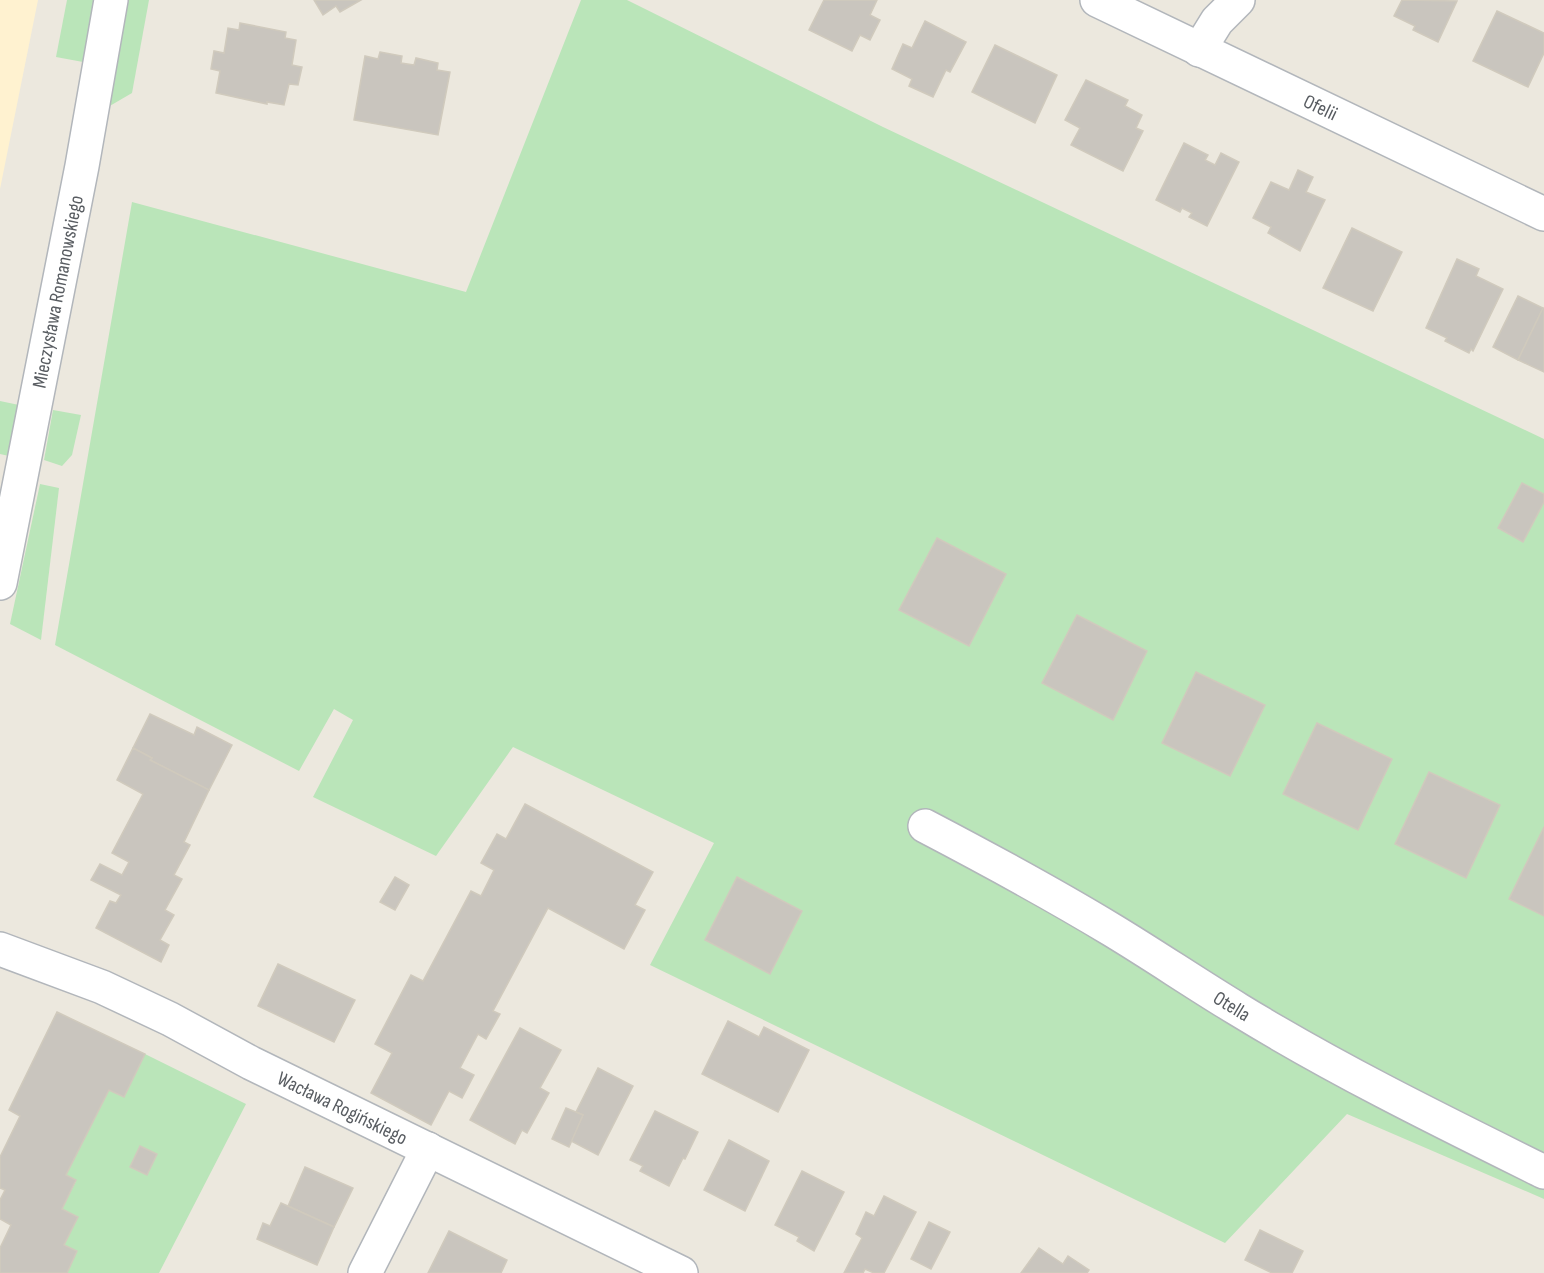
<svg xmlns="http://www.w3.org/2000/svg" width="1544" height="1273" font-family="'Sofia Sans Condensed',sans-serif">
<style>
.commercial{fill:#fff2d0}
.green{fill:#bae5b9}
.building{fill:#c9c5be;stroke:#d0cabd;stroke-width:1.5}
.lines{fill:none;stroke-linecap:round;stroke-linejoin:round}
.street-casing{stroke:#b2b6bb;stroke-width:36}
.street{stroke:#fff;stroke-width:33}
.labels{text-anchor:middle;stroke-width:6;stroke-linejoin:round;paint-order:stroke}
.street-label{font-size:20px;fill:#585c61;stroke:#fff}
</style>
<rect width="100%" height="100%" fill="#ece8de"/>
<!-- commercial -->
<path class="commercial" d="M 0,0 L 38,0 L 0,189 Z"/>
<!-- green -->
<g class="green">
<path d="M 67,0 L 94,0 L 83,62 L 56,57 Z"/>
<path d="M 128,0 L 149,0 L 132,93 L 108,107 Z"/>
<path d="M 581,0 L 627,0 L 883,127 L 1544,439 L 1544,1199 L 1347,1114 L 1225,1243 L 650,965 L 714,843 L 513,747 L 436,856 L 313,797 L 353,720 L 334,709 L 299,771 L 55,645 L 132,202 L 466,292 Z"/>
<path d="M 0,401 L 19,405 L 9,456 L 0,454 Z"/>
<path d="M 53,410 L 81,415 L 72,455 L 62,466 L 44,460 Z"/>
<path d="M 40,484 L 59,488 L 41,640 L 10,624 Z"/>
<path d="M 145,1054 L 246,1104 L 159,1273 L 67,1273 L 77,1251 L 64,1245 L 78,1217 L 62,1209 L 76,1181 L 66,1175 L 109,1090 L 124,1097 Z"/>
</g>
<!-- building -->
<g class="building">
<path d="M 314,0 L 361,0 L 340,12 L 336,6 L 323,15 Z"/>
<path d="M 824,0 L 877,0 L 870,15 L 880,20 L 870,40 L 860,35 L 852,51 L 809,30 Z"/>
<path d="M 1402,0 L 1457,1 L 1438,42 L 1413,30 L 1415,26 L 1394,16 Z"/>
<path d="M 1497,11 L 1544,33 L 1544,53 L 1528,87 L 1473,61 Z"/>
<path d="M 925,21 L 966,42 L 950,72 L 946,70 L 933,97 L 909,86 L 912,79 L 892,69 L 903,44 L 912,48 Z"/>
<path d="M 240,23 L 286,32 L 285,38 L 296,40 L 292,65 L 302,67 L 298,85 L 289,84 L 284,105 L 267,102 L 267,104 L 216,93 L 220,71 L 211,69 L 214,51 L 224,53 L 228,28 L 239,30 Z"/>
<path d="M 995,45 L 1057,75 L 1035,123 L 972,92 Z"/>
<path d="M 380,52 L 402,56 L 401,63 L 414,65 L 416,58 L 438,63 L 437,70 L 450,72 L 438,135 L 354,120 L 365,56 L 378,59 Z"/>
<path d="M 1086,80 L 1128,100 L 1125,106 L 1142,115 L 1136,128 L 1143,131 L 1123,171 L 1071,145 L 1080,128 L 1065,120 Z"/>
<path d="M 1184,143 L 1208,155 L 1205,160 L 1215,165 L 1221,153 L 1239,162 L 1207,226 L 1189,217 L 1192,213 L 1182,208 L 1180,212 L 1156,200 Z"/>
<path d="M 1298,170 L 1313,177 L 1306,192 L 1325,200 L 1300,251 L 1268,233 L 1271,227 L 1253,218 L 1271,182 L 1289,190 Z"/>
<path d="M 1352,228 L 1402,252 L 1373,311 L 1323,288 Z"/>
<path d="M 1457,259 L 1479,269 L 1476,276 L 1503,289 L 1473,351 L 1471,349 L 1469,353 L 1445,341 L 1447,338 L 1426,328 Z"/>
<path d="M 1518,296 L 1543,308 L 1518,360 L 1493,347 Z"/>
<path d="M 1543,308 L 1544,309 L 1544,372 L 1518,360 Z"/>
<path d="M 1522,483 L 1544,494 L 1544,502 L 1523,542 L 1498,528 Z"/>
<path d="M 937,538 L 1006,574 L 969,646 L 899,610 Z"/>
<path d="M 1077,615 L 1147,651 L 1113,720 L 1042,683 Z"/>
<path d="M 1196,672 L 1265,705 L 1230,776 L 1162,743 Z"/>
<path d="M 150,714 L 194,735 L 197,727 L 232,745 L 209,790 L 150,760 L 152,758 L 133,748 Z"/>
<path d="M 1317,723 L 1392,759 L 1358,830 L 1283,794 Z"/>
<path d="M 133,748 L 152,758 L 150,760 L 209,790 L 184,842 L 190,845 L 174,875 L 182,879 L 165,910 L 174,915 L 160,940 L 169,945 L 161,962 L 96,928 L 110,901 L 116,903 L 121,895 L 91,880 L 100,864 L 122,875 L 129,862 L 112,853 L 143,794 L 117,780 Z"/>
<path d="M 1429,772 L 1500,805 L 1466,878 L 1395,844 Z"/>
<path d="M 525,804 L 653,872 L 635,905 L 645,910 L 624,949 L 548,908 L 493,1011 L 500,1014 L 486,1039 L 478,1034 L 460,1068 L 474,1075 L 462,1098 L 449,1091 L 431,1125 L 371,1093 L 392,1053 L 375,1044 L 411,975 L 423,981 L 471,891 L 481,896 L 494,870 L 481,863 L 497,834 L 506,839 Z"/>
<path d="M 1544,827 L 1544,916 L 1509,899 Z"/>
<path d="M 395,877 L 409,885 L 395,910 L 380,902 Z"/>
<path d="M 737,877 L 802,911 L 770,974 L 705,940 Z"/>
<path d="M 278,964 L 355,1000 L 334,1042 L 258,1006 Z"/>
<path d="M 57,1012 L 145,1054 L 124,1097 L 109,1090 L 66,1175 L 76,1180 L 62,1209 L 78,1217 L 64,1245 L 77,1251 L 67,1273 L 0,1273 L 0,1248 L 11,1225 L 0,1219 L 0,1200 L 5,1190 L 0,1188 L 0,1157 L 20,1116 L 9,1110 Z"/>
<path d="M 728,1021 L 759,1037 L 764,1027 L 809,1050 L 778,1112 L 702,1074 Z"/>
<path d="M 520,1028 L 561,1050 L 540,1088 L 549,1093 L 527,1133 L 522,1130 L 515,1144 L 470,1120 Z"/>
<path d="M 598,1068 L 633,1086 L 598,1155 L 571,1141 L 583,1115 L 576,1112 Z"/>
<path d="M 566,1108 L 583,1115 L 569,1147 L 552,1139 Z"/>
<path d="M 655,1111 L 698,1132 L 685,1159 L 683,1158 L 669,1186 L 640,1171 L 643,1166 L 630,1160 Z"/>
<path d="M 729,1140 L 769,1161 L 745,1211 L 704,1190 Z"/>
<path d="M 140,1146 L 157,1154 L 147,1175 L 130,1167 Z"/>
<path d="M 305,1167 L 353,1188 L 334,1227 L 288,1206 Z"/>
<path d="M 802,1171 L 844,1192 L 814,1251 L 797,1241 L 799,1237 L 775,1225 Z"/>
<path d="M 884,1196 L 916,1212 L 884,1273 L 874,1273 L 865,1269 L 863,1273 L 844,1273 L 862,1238 L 856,1234 L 866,1212 L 874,1216 Z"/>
<path d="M 281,1203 L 334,1227 L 317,1265 L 257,1239 L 263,1223 L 270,1226 Z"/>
<path d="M 929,1222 L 950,1232 L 931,1269 L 911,1259 Z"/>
<path d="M 1260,1230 L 1303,1251 L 1292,1273 L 1272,1273 L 1245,1260 Z"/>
<path d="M 449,1231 L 507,1260 L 501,1273 L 428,1273 Z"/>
<path d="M 1039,1248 L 1063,1264 L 1068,1256 L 1089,1270 L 1087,1273 L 1021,1273 Z"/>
</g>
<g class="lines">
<!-- street casing -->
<g class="street-casing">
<g id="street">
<path id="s1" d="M 1097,0 L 1544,214"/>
<path d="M 1199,50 L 1217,21 L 1238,0"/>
<path id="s2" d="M 0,583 L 82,166 L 111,0"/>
<path id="s3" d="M 925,826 C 988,859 1051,893 1112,930 C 1155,956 1196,984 1239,1010 C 1337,1070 1441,1121 1544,1172"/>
<path id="s4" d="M 0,949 L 102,987 L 170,1019 L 251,1063 L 681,1273"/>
<path d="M 365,1273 L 428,1149"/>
</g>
</g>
<!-- street -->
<use href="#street" class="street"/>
</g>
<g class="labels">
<!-- street labels -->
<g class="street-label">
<text dy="7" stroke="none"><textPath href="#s1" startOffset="248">Ofelii</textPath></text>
<text dy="7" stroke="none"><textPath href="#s2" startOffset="297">Mieczysława Romanowskiego</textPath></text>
<text dy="7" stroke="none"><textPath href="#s3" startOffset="356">Otella</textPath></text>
<text dy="7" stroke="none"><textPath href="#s4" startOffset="378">Wacława Rogińskiego</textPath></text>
</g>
</g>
</svg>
